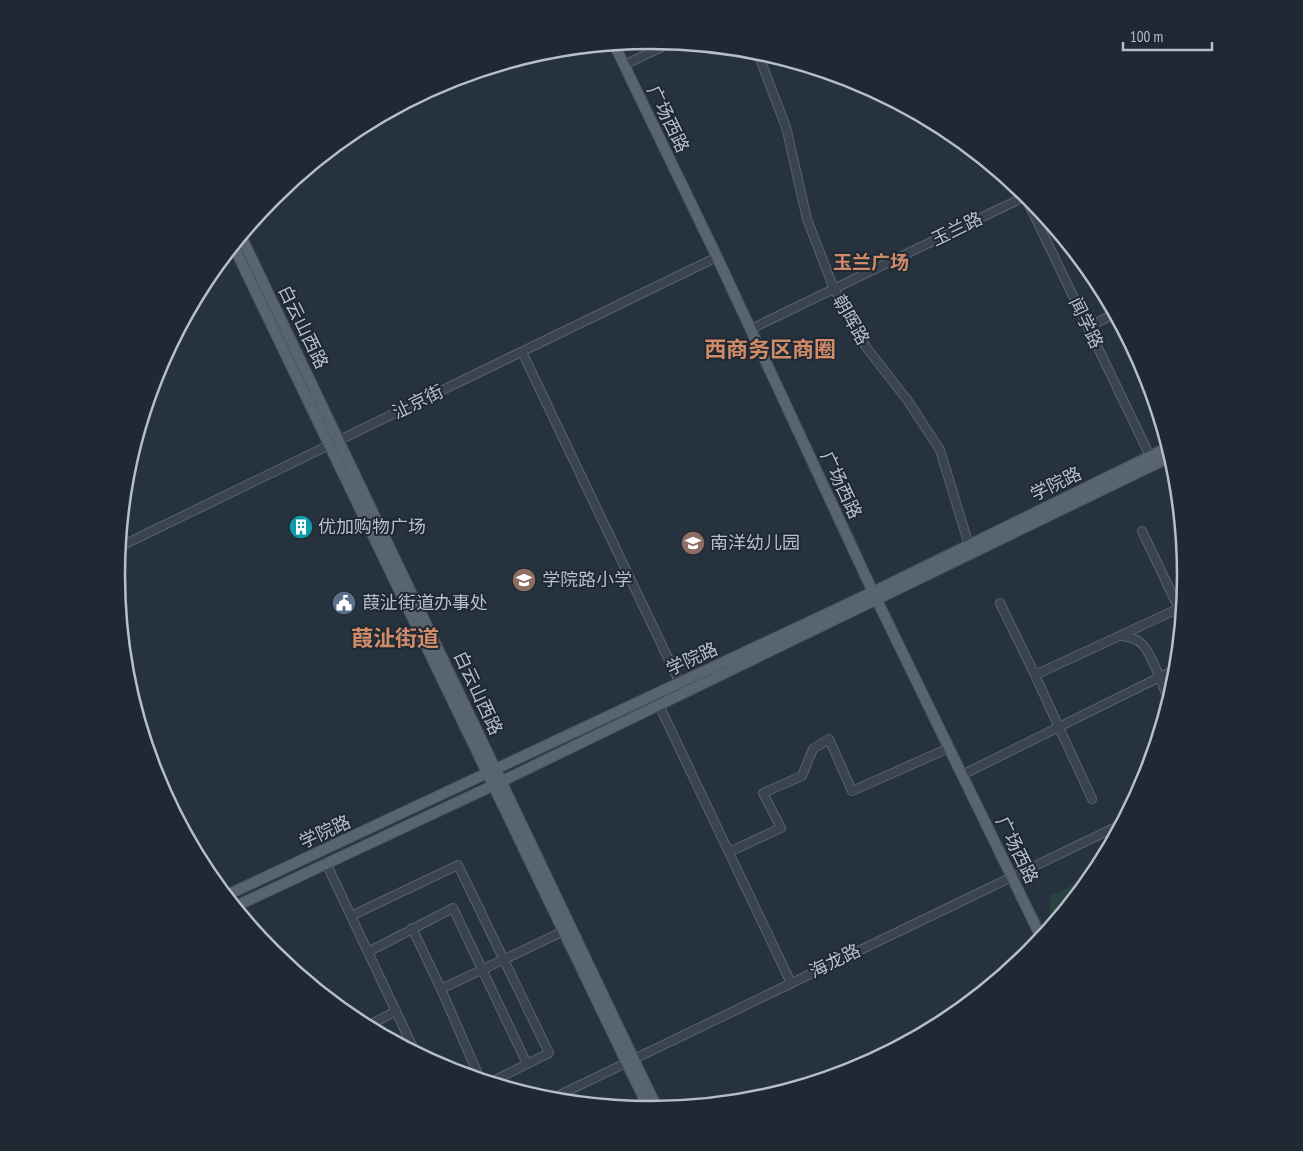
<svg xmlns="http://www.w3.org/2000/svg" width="1303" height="1151" font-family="'PT Sans Narrow','Noto Sans SC',sans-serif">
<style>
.pitch{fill:#294140}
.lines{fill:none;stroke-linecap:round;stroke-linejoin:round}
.minor-casing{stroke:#58626c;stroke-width:10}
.major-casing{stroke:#46505a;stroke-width:12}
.minor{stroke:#3a444e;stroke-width:8}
.major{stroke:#58646e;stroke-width:10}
.labels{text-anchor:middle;stroke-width:4;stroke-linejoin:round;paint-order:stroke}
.street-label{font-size:18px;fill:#b6bfc9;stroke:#1f2933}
.poi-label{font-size:18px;fill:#b6bfc9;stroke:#1f2933;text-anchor:start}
.neighbourhood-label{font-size:19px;font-weight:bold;fill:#d18b69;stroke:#1f2933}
.district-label{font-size:22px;font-weight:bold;fill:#d18b69;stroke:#1f2933}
.rim{fill:none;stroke:#b6bfc9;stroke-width:2.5}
</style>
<rect width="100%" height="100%" fill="#26333e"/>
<!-- pitch -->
<path class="pitch" d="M 1095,875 L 1055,924 L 1049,915 L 1051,895 Z"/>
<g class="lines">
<!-- minor casing -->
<g class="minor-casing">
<g id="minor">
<path d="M 757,51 L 786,127 L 807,219 L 834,289 L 866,347 L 908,401 L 940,450 L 969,545"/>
<path d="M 624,65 L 672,42"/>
<path d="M 1022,190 L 1150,456"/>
<path d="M 1088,327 L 1116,313"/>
<path d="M 751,329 L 1028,195"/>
<path d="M 522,352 L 680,683"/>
<path d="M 1142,531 L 1183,617"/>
<path d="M 119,547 L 717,257"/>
<path d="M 1000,603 L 1035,675 L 1092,799"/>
<path d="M 1121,636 C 1128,637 1137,638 1143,645 C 1154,658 1162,686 1170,702"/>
<path d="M 1035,675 L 1184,606"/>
<path d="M 659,705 L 791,983"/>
<path d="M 962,775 L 1178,668"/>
<path d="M 729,852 L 781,828 L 763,793 L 802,776 L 813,749 L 829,739 L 852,791 L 949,748"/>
<path d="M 326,863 L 351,916 L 458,865 L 549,1053 L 489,1083"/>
<path d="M 351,916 L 416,1054"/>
<path d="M 412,928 L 441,989 L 481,1081"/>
<path d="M 368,952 L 453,908 L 527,1064"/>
<path d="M 441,989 L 564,931"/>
<path d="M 366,1027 L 396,1011"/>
<path d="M 547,1101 L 1124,823"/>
</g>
</g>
<!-- major casing -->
<g class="major-casing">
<g id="major">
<path d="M 614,44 L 717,257 L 873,592 L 1042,939"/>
<path d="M 241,236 L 658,1110"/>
<path d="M 233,245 L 650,1111"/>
<path d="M 225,896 L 873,592 L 1169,447"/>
<path d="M 234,907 L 494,785 L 1172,456"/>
</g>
</g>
<!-- minor -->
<use href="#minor" class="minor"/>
<!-- major -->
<use href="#major" class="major"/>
</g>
<!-- icons -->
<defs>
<g id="building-disc" transform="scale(1.25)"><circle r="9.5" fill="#0f9aa8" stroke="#1f2933"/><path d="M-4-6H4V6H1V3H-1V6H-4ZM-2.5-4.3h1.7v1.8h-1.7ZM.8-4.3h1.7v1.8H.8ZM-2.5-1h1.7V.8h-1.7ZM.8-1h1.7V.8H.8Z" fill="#fff"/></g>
<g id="school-disc" transform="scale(1.25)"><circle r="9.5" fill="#8d6e63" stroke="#1f2933"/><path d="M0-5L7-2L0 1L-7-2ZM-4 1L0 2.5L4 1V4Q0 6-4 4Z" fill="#fff"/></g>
<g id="civic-disc" transform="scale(1.25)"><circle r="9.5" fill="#5c6f8a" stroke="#1f2933"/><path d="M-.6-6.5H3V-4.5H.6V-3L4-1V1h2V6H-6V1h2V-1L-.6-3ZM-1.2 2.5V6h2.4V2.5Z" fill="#fff"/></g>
</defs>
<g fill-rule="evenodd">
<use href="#building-disc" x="301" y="527"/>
<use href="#school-disc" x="693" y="543"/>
<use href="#school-disc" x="524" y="580"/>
<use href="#civic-disc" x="344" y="603"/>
</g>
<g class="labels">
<!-- street labels -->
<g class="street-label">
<text transform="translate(668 119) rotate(64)" y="6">广场西路</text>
<text transform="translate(957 229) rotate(-26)" y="6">玉兰路</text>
<text transform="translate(851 320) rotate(60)" y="6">朝晖路</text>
<text transform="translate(1086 323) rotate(64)" y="6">闻学路</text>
<text transform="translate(303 327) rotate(64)" y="6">白云山西路</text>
<text transform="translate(418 402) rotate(-26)" y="6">沚京街</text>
<text transform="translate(1056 484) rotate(-26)" y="6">学院路</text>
<text transform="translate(841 485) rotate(65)" y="6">广场西路</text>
<text transform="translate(692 659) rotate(-25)" y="6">学院路</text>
<text transform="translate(478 693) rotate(65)" y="6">白云山西路</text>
<text transform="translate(325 832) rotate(-25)" y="6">学院路</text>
<text transform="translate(1017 850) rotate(64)" y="6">广场西路</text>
<text transform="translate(835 961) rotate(-26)" y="6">海龙路</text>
</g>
<!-- poi labels -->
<g class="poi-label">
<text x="318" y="533">优加购物广场</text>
<text x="710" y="549">南洋幼儿园</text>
<text x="542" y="586">学院路小学</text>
<text x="362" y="609">葭沚街道办事处</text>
</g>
<!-- neighbourhood labels -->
<g class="neighbourhood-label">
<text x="871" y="269">玉兰广场</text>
</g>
<!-- district labels -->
<g class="district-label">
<text x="770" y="357">西商务区商圈</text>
<text x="395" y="646">葭沚街道</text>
</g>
</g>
<!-- crop -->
<path d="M0 0H1303V1151H0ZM125 575a526 526 0 1 1 1052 0a526 526 0 1 1-1052 0Z" fill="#1f2933" fill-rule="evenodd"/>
<path class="rim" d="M125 575a526 526 0 1 1 1052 0a526 526 0 1 1-1052 0Z"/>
<!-- scale -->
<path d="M1123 42v8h89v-8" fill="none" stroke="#b6bfc9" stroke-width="2.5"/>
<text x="1130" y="42" font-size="15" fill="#b6bfc9" stroke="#1f2933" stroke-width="4" paint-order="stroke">100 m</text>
</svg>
